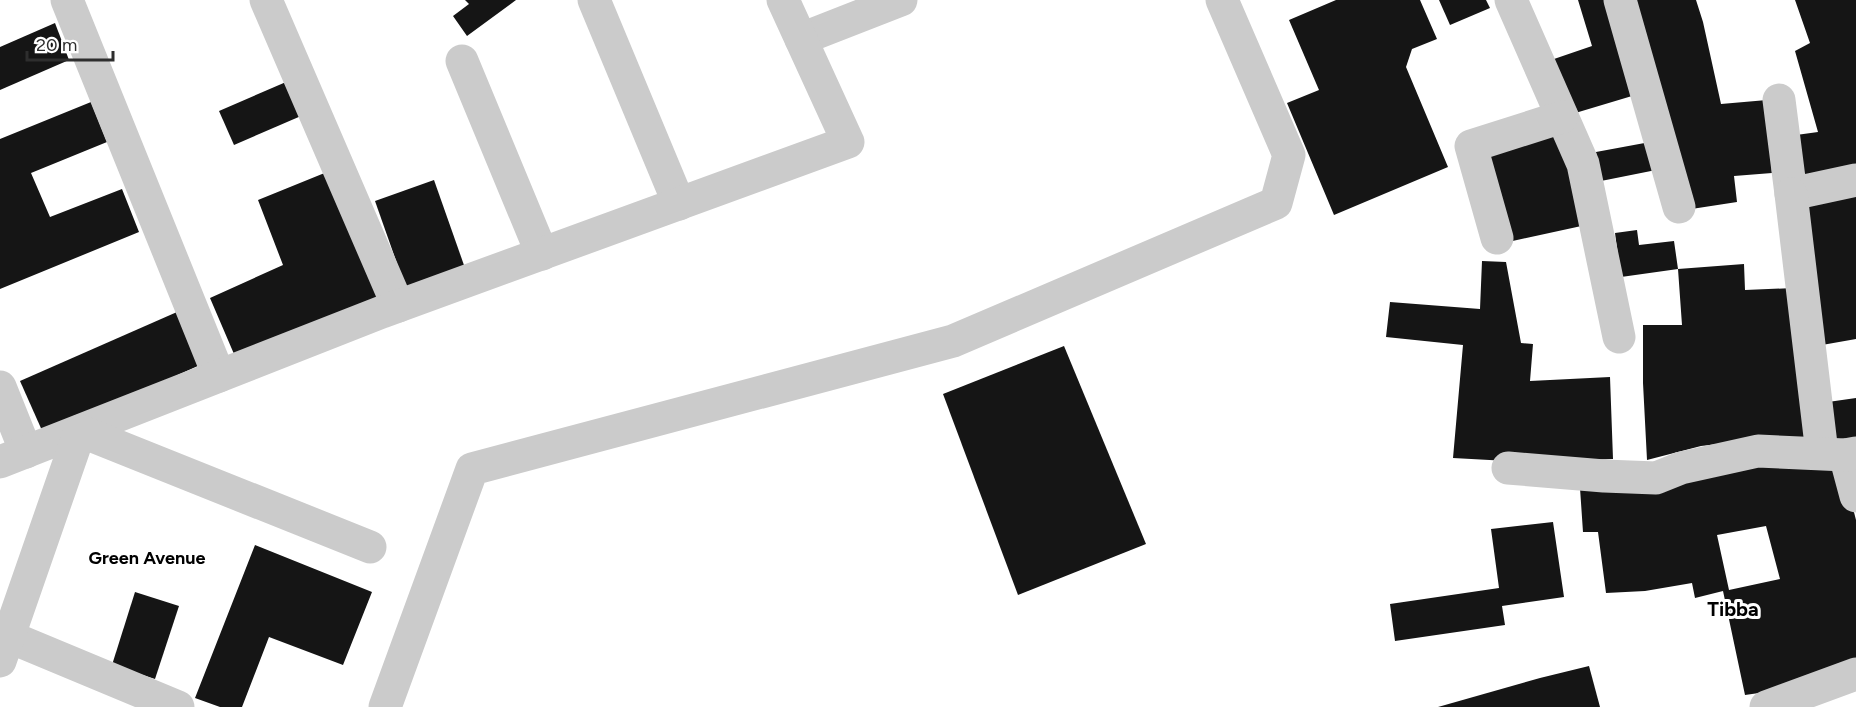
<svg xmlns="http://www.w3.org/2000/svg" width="1856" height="707" font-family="Figtree,sans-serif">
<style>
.building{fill:#151515;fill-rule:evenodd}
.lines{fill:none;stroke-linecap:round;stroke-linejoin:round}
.minor{stroke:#cbcbcb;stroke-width:33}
.labels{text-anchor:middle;stroke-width:6;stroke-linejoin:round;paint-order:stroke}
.neighbourhood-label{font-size:18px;font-weight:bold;fill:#000;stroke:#fff}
.quarter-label{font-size:20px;font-weight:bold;fill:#000;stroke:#fff}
</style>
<rect width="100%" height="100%" fill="#fff"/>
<!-- building -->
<g class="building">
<path d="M 465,0 L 516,0 L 467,36 L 453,16 L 469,4 Z"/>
<path d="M 1336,0 L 1420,0 L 1437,39 L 1412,49 L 1406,67 L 1448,167 L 1334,215 L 1287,103 L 1319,90 L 1289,20 Z"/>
<path d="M 1439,0 L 1486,0 L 1490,8 L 1450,25 Z"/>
<path d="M 1578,0 L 1611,0 L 1642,93 L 1572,114 L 1554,59 L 1592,46 Z"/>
<path d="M 1633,0 L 1696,0 L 1703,22 L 1721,104 L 1767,100 L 1772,173 L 1734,176 L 1737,202 L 1685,210 Z"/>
<path d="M 1795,0 L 1856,0 L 1856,169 L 1795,179 L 1789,136 L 1818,132 L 1795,51 L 1810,43 Z"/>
<path d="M 55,23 L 69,60 L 0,90 L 0,47 Z"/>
<path d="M 286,82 L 301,116 L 234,145 L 219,111 Z"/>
<path d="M 91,102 L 107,142 L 31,173 L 50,217 L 122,189 L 139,232 L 0,289 L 0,139 Z"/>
<path d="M 1561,132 L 1586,225 L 1508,242 L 1487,153 Z"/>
<path d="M 1650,142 L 1656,170 L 1601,181 L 1596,152 Z"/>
<path d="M 327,172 L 381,299 L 237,361 L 210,298 L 283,265 L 258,200 Z"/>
<path d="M 434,180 L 465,268 L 406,289 L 375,201 Z"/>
<path d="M 1856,189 L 1856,339 L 1822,345 L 1801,199 Z"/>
<path d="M 1637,230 L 1639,245 L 1674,241 L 1678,269 L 1621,277 L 1615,233 Z"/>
<path d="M 1482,261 L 1506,262 L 1521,343 L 1533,344 L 1530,381 L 1610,377 L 1613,459 L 1528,462 L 1453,458 L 1463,345 L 1386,337 L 1390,302 L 1480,309 Z"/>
<path d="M 1744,264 L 1745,290 L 1793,288 L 1808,440 L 1753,440 L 1701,446 L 1647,460 L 1643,383 L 1643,325 L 1682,325 L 1678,269 Z"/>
<path d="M 177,312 L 200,365 L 44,435 L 20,381 Z"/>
<path d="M 1064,346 L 1146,544 L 1018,595 L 943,394 Z"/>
<path d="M 1856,398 L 1856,441 L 1826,445 L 1821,403 Z"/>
<path d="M 1755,457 L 1842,465 L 1856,520 L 1856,669 L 1793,688 L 1745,695 L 1723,591 L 1695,598 L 1692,583 L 1645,591 L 1606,593 L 1598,532 L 1583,532 L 1580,488 ZM 1766,526 L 1780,579 L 1729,590 L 1717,535 Z"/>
<path d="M 1553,522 L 1564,597 L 1502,606 L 1505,625 L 1395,641 L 1390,604 L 1499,588 L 1491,529 Z"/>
<path d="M 255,545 L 372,592 L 343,665 L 269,637 L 242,707 L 220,707 L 195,698 Z"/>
<path d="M 135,592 L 179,606 L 155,679 L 112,665 Z"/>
<path d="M 1589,666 L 1600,707 L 1438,707 L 1540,678 Z"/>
</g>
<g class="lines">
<!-- minor -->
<g class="minor">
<path d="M 67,0 L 219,376"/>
<path d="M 266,0 L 398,306"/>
<path d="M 594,0 L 679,204"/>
<path d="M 1511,0 L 1583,164 L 1619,337"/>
<path d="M 1620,0 L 1679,207"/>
<path d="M 801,39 L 901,0"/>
<path d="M 462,61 L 542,254"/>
<path d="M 1779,100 L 1791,194 L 1856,180"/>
<path d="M 1791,194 L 1822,453"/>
<path d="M 1497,238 L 1471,146 L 1562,117"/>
<path d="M 0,387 L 26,452"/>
<path d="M 1845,455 L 1856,496"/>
<path d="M 0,462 L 382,312 L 848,142 L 783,0"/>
<path d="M 1508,468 L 1604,476 L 1656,478 L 1681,468 L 1758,451 L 1845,455 L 1856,453"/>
<path d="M 0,633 L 178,707"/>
<path d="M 0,661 L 80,431 L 370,547"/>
<path d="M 385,707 L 472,469 L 953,341 L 1276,203 L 1289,155 L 1222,0"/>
<path d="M 1766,707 L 1856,674"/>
</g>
</g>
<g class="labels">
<!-- neighbourhood labels -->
<g class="neighbourhood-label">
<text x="147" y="564">Green Avenue</text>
</g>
<!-- quarter labels -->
<g class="quarter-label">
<text x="1733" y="616">Tibba</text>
</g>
</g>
<!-- scale -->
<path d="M27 51v9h86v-9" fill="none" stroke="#2e2e2e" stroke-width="3"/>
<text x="36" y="51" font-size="18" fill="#2e2e2e" stroke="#ffffff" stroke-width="4.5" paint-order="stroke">20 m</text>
</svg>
